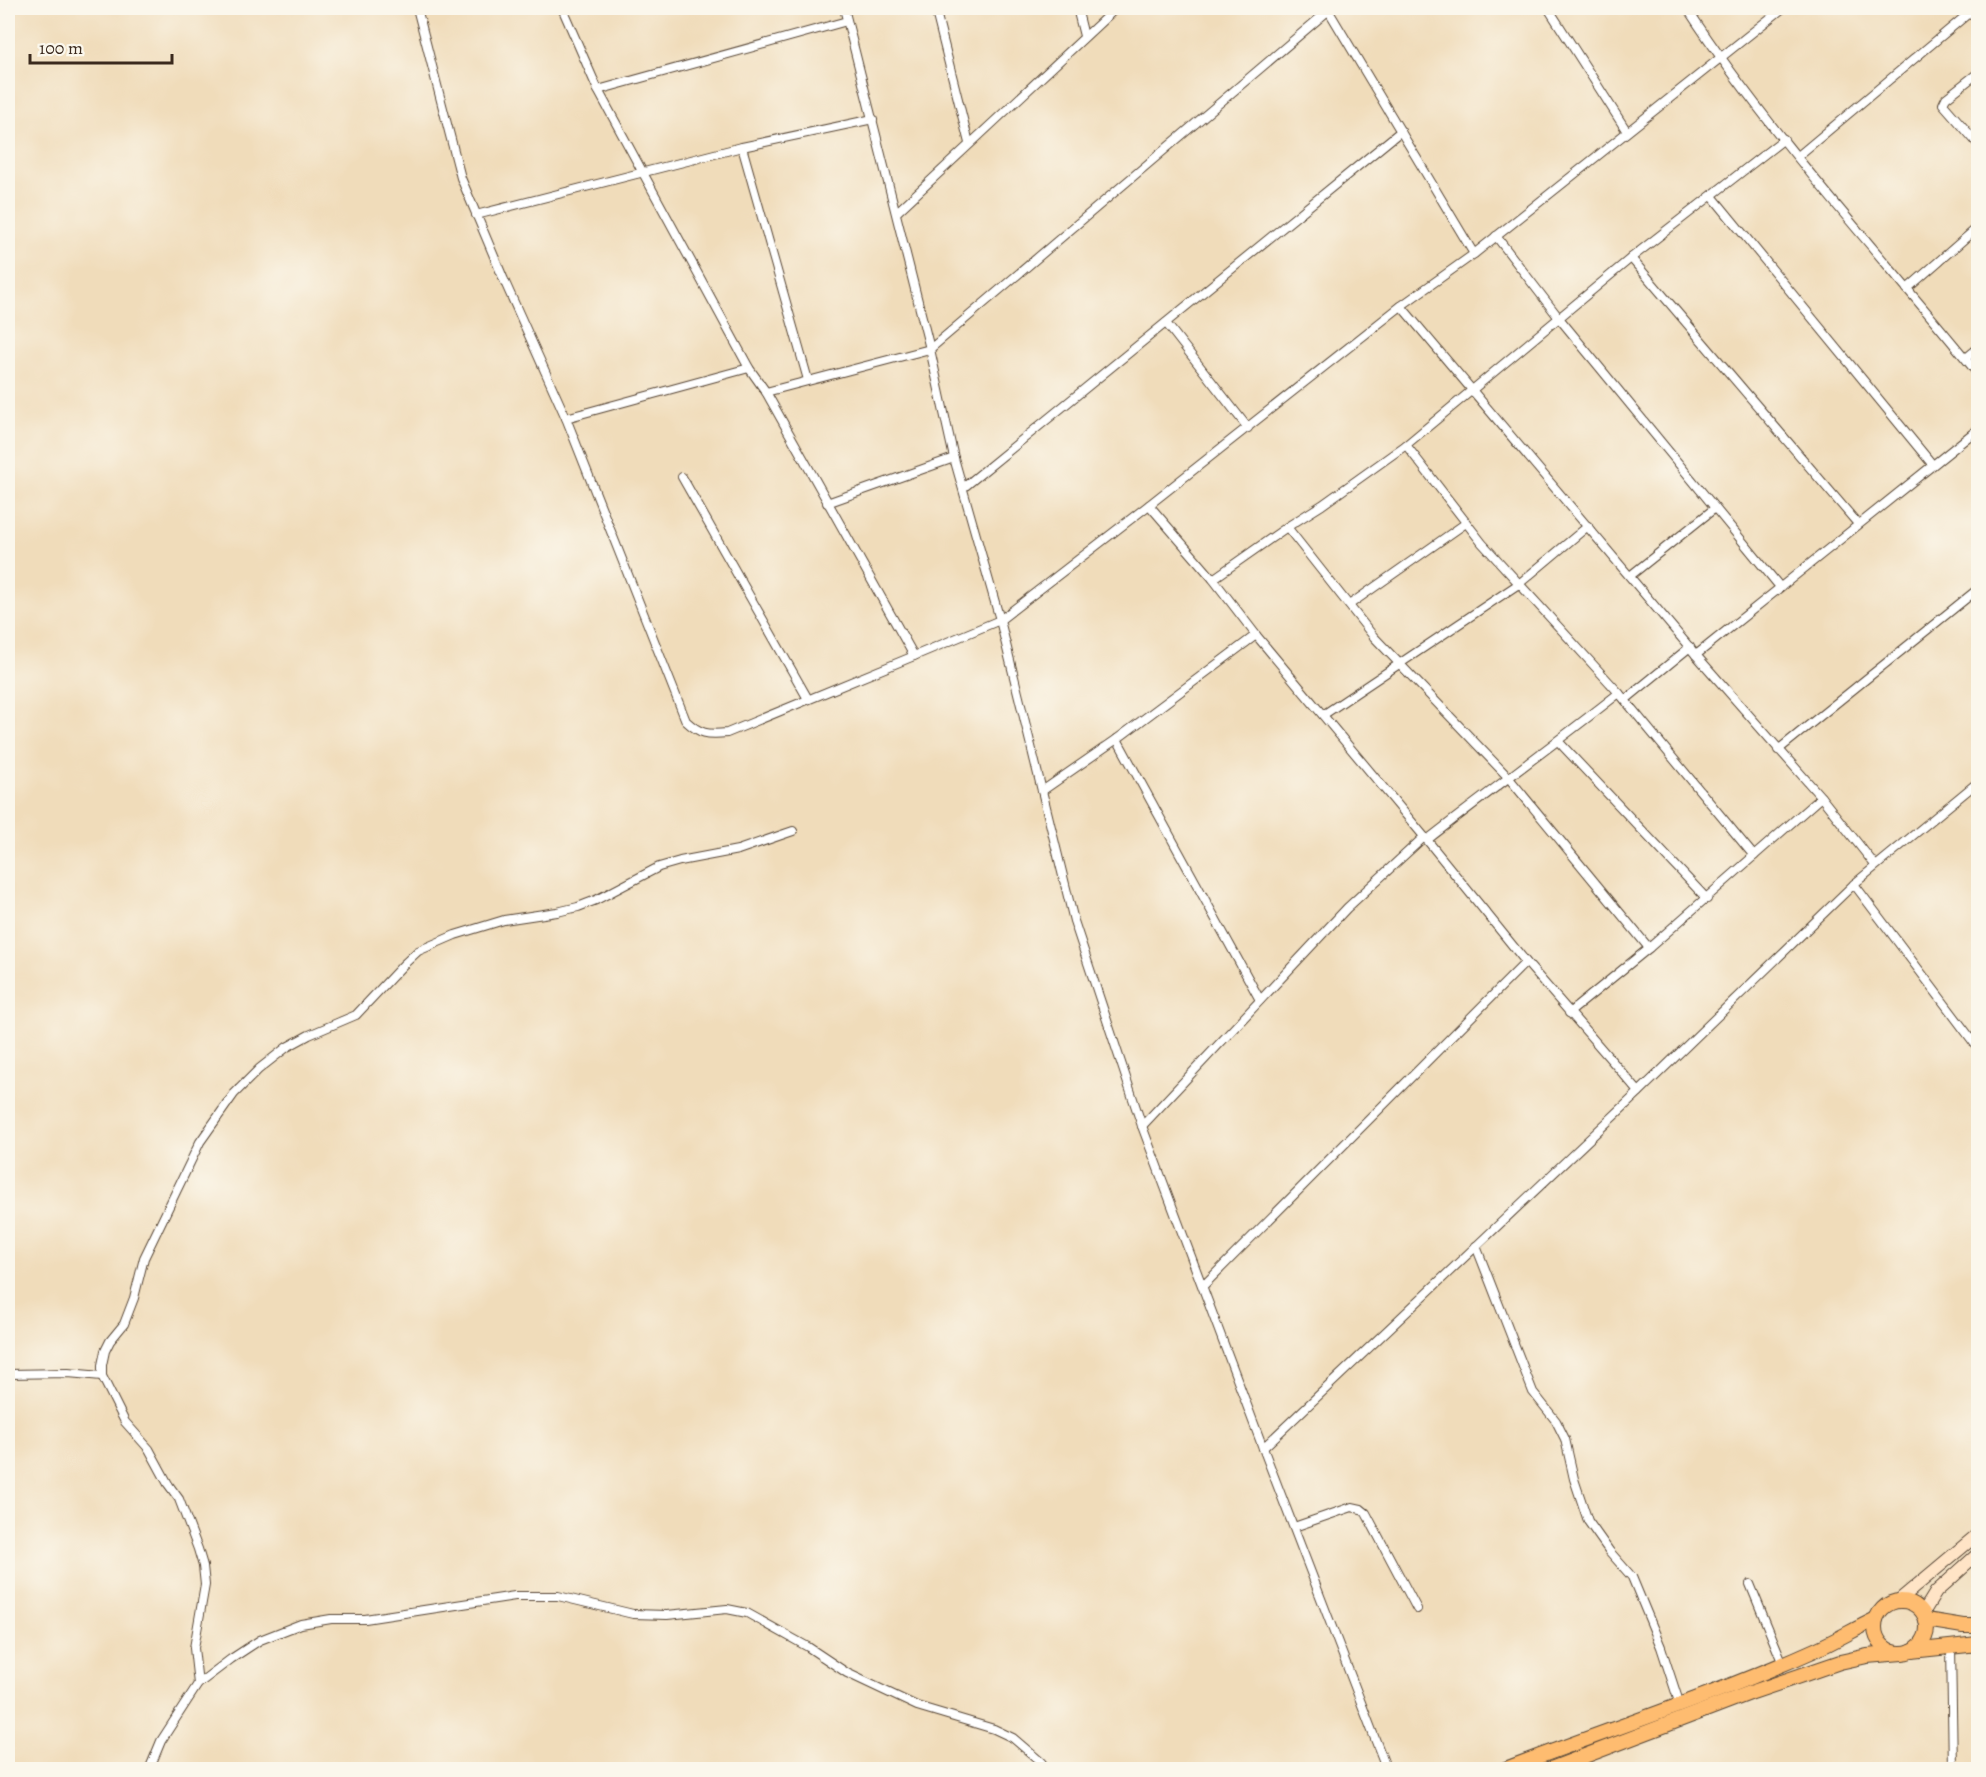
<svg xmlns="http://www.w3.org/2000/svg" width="1986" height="1777" font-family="Alegreya,serif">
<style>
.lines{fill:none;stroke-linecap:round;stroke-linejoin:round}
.minor-casing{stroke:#564535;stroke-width:10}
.secondary-casing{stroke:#564535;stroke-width:14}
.primary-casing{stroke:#564535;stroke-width:16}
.minor{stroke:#fff;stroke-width:8}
.secondary{stroke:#ffe4c6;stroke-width:12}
.primary{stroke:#febc70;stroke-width:14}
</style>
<rect width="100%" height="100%" fill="#fbf7ec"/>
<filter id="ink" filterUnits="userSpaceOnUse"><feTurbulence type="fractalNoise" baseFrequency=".0167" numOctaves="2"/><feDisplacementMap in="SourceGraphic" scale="12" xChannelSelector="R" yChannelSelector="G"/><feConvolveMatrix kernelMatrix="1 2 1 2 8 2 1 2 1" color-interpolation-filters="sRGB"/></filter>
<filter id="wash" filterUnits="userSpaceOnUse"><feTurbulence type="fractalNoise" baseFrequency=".008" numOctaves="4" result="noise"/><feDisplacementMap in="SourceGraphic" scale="24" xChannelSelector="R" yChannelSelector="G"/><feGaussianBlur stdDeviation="1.35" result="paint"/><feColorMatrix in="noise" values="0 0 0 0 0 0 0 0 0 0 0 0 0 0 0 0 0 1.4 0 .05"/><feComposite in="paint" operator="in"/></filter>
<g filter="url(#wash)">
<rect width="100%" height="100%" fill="#f0dcba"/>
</g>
<g filter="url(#ink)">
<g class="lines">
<!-- minor casing -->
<g class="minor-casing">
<g id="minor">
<path d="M 417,8 L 461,178 L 504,280 L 566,418 L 686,721 C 700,734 707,735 727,733 L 914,656"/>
<path d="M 562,8 L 598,90 L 749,368 L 766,392 L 914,656 L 1000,620 L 1149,505 L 1401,306 L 1474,254 L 1783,8"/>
<path d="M 844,8 L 930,349 L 954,458 L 1000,620 L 1074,921 L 1142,1126 L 1263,1448 L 1387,1770"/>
<path d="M 935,8 L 969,143"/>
<path d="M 1077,8 L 1084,36"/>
<path d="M 1327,8 L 1474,254"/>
<path d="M 1548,8 L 1626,130"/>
<path d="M 1687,8 C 1772,138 1880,253 1978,374"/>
<path d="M 1978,73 L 1946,98 L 1943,104 L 1978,144"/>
<path d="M 598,90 L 847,21"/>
<path d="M 742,147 L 808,380"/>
<path d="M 1798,156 L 1975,8"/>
<path d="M 1712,196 L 1932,464"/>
<path d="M 897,212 L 1116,8"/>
<path d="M 476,215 L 742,147 L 873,119"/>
<path d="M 1496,236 L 1559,318 L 1780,587"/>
<path d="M 1631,258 L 1858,524"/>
<path d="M 1907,289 L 1978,227"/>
<path d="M 1401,306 L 1696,655 L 1821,797 L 1875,865"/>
<path d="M 1166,323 L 1248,428"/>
<path d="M 1966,358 L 1978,348"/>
<path d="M 766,392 L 930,349 L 1329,10"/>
<path d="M 566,418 L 749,368"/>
<path d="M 1406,445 L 1482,543 L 1619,693 L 1754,856"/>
<path d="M 682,477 L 808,699"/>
<path d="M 963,488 L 1401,131"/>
<path d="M 827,503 L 954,458"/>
<path d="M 1149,505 L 1213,579 L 1256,635 L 1427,840 L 1526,962 L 1639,1092"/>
<path d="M 1287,527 L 1374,637 L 1508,777 L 1649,948"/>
<path d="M 1630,576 L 1715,508"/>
<path d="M 1213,579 L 1287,527 L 1322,505 L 1406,445 L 1631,258 L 1784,139"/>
<path d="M 1349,605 L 1466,523"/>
<path d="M 1696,655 L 1978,429"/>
<path d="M 1625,700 L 1690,647"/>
<path d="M 1323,715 L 1520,583 L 1588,526"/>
<path d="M 1117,739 L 1260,1000"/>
<path d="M 1558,741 L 1707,899"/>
<path d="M 1778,750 L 1978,589"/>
<path d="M 1042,791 L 1117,739 L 1256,635"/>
<path d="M 1427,840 C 1491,790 1556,743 1619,693"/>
<path d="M 1854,884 L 1978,1048"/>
<path d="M 1569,1013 L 1649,948 L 1821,797"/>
<path d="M 1142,1126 L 1347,908 L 1424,837"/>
<path d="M 1476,1246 L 1533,1392 L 1556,1421 L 1565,1439 L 1574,1479 L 1588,1521 L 1610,1552 L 1632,1577 L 1661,1647 L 1680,1705"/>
<path d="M 1203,1286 L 1526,962"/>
<path d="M 8,1374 L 68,1373 L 102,1376"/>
<path d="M 1263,1448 L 1639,1092 L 1854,884 L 1978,782"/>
<path d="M 1294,1527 L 1352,1507 L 1361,1509 L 1366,1513 L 1417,1609"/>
<path d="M 1750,1584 L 1783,1664"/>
<path d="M 1951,1646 L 1953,1770"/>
<path d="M 198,1684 L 194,1648 L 205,1585 L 203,1566 L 198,1549 L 179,1499 L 168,1484 L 149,1449 L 125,1422 L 102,1376 L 102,1365 L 105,1351 L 110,1341 L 124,1324 L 134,1298 L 144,1258 L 200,1142 L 234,1094 L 259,1069 L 287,1047 L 309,1035 L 356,1015 L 403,965 L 418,951 L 455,935 L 504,920 L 557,912 L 578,907 L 596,900 L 659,867 L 680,861 L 738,850 L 793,831"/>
<path d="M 149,1770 L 161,1741 L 198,1684 L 231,1659 L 260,1640 L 301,1624 L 331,1619 L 365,1619 L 515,1596 L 558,1596 L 633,1614 L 667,1615 L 727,1609 L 747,1613 L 808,1647 L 847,1673 L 917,1706 L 994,1729 L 1013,1738 L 1041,1762 L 1047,1770"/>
</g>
</g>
<!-- secondary casing -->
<g class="secondary-casing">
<g id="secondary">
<path d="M 1898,1601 L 1978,1534"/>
<path d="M 1923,1613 L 1936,1592 L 1978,1554"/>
</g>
</g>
<!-- primary casing -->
<g class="primary-casing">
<g id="primary">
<circle cx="1901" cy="1627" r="26"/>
<path d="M 1926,1620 L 1963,1626 L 1978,1626"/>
<path d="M 1911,1651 L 1978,1644"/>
<path d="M 1503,1770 C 1607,1730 1713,1696 1815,1650 C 1835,1641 1855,1629 1876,1619"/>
<path d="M 1548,1770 L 1750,1693 L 1840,1662 L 1867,1656 L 1902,1653"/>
</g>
</g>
<!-- minor -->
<use href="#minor" class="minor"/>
<!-- secondary -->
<use href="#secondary" class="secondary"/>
<!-- primary -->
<use href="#primary" class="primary"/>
</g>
</g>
<!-- margin -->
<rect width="1986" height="1777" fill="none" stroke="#fbf7ec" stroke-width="30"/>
<!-- scale -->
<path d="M30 54v9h142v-9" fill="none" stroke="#3b2a1e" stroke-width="3"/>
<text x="39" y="54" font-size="18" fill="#3b2a1e" stroke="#fbf7ec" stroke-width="4.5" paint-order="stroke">100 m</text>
</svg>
